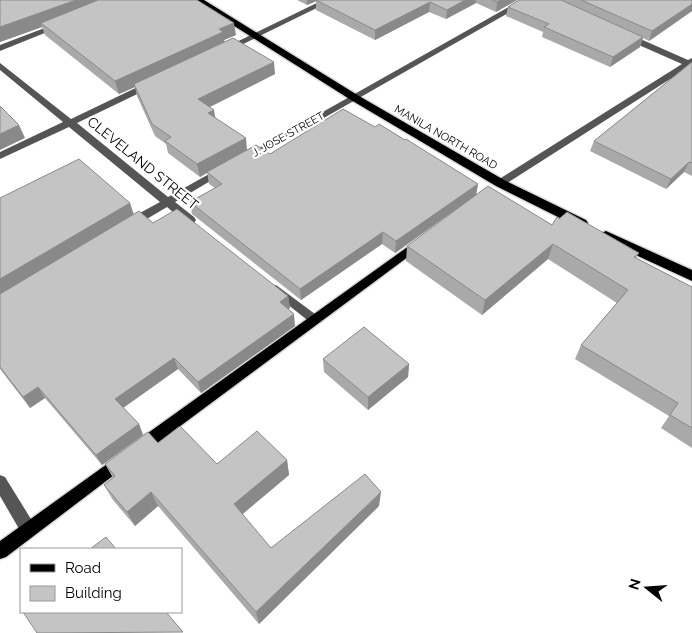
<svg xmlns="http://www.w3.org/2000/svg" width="692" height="633" font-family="Raleway,sans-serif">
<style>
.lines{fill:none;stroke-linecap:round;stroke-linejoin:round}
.major-casing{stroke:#dbdbdb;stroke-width:3}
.highway-casing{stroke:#dbdbdb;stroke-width:3}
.minor{fill:#555;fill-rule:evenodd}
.major{fill:#000;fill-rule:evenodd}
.highway{fill:#000;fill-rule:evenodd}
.wall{fill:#a9a9a9}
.shaded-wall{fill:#898989}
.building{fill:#c4c4c4;stroke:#898989}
.labels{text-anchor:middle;stroke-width:4.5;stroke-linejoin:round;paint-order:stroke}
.far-street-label{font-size:11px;fill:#000;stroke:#fff}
.street-label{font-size:14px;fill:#000;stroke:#fff}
</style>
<rect width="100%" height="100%" fill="#fff"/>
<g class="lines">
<!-- major casing -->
<g class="major-casing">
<g id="major">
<path d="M 420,238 L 426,242 L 424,245 L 144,453 L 139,454 L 134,453 L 132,448 L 134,443 Z"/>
<path d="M 121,454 L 126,456 L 128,461 L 126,466 L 6,557 L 0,559 L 0,541 Z"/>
</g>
</g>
<!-- highway casing -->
<g class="highway-casing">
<g id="highway">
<path d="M 193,0 L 204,0 L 359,96 L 504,180 L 586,220 L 588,223 L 586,226 L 576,226 L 496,186 L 351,100 Z"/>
<path d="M 606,231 L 692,270 L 692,281 L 601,239 L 599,236 L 601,233 Z"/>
</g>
</g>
<!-- minor -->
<g class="minor">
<path d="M 323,0 L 333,0 L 229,51 L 222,49 Z"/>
<path d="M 521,0 L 531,0 L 252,159 L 248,160 L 243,157 Z"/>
<path d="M 55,24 L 62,26 L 0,51 L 0,45 Z"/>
<path d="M 623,34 L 629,34 L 688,60 L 692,58 L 692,68 L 689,67 L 504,185 L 496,185 L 495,183 L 496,181 L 682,64 L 623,38 Z"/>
<path d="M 0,63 L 71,119 L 148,82 L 154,82 L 154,86 L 77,123 L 168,197 L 218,169 L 222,168 L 227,171 L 175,202 L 194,217 L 196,220 L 194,223 L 186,223 L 167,207 L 135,226 L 127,226 L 125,223 L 127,220 L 160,202 L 69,127 L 0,159 L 0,152 L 63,122 L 0,70 Z"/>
<path d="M 276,285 L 319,317 L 321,320 L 319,323 L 311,323 L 272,292 L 270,289 L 272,286 Z"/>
<path d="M 0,475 L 5,477 L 34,524 L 36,529 L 34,534 L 28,537 L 22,534 L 0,496 Z"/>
</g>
<!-- major -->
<use href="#major" class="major"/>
<!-- highway -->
<use href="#highway" class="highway"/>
</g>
<!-- wall -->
<g class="wall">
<path d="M 0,0 L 236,35 L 224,40 L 225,42 L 275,74 L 209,107 L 215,118 L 247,150 L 270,154 L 478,184 L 476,195 L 395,253 L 382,244 L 301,300 L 192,214 L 190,202 L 215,188 L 209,184 L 207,172 L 200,177 L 168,153 L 166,144 L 155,136 L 137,96 L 135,87 L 119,94 L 45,35 L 42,27 L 0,42 Z"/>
<path d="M 297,0 L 517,0 L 496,12 L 476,3 L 446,19 L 429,12 L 375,40 L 316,10 L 316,1 L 307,5 Z"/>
<path d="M 519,0 L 692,0 L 692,11 L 649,41 L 643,38 L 640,47 L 610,67 L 542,37 L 543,32 L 506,16 L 508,7 Z"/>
<path d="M 692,62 L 692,176 L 684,172 L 666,189 L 590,151 L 594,141 Z"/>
<path d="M 0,198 L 130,203 L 133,215 L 153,223 L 288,296 L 290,308 L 288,309 L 295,326 L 201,393 L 178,369 L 123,408 L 139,424 L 143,435 L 102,465 L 45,398 L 30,408 L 0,369 Z"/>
<path d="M 552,225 L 639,253 L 636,258 L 692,287 L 692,448 L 661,428 L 669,416 L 575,359 L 581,345 L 617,303 L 548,259 L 482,315 L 406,261 L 407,246 Z"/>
<path d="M 323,359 L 409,364 L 408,377 L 368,410 L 324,372 Z"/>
<path d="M 158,443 L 217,464 L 287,460 L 289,475 L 242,514 L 271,548 L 379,506 L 259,624 L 158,506 L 135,526 L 113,500 L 104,485 L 113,478 L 105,464 Z"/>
</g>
<!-- shaded-wall -->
<g class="shaded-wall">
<path d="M 76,0 L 112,0 L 41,23 L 42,27 L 0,42 L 0,27 Z"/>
<path d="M 307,0 L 319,0 L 307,5 Z"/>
<path d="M 465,0 L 476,0 L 476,3 L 446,19 L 447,10 Z"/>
<path d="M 501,0 L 517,0 L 496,12 L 497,2 Z"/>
<path d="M 430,2 L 429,12 L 375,40 L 375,30 Z"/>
<path d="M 692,4 L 692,11 L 649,41 L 652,31 Z"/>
<path d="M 234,23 L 236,35 L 224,40 L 225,44 L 134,84 L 135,87 L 119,94 L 115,81 L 219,29 Z"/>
<path d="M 643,37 L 640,47 L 610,67 L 613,57 Z"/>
<path d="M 274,62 L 275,74 L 200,112 L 198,99 Z"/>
<path d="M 214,110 L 216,122 L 208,113 Z"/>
<path d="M 19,125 L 25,138 L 0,150 L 0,134 Z"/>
<path d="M 246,138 L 247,150 L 200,177 L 197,164 Z"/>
<path d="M 689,162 L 684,172 L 666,189 L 671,179 Z"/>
<path d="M 478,184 L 476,195 L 395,253 L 396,241 Z"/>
<path d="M 130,203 L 134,215 L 0,295 L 0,279 Z"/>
<path d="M 383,232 L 382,244 L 301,300 L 300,289 Z"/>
<path d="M 553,244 L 548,259 L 482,315 L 485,300 Z"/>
<path d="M 288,296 L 290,308 L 281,314 L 280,302 Z"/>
<path d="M 294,314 L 295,326 L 201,393 L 198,382 Z"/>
<path d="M 174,358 L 178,369 L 120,410 L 115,399 Z"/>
<path d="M 409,364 L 408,377 L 368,410 L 368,397 Z"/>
<path d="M 38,387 L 45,398 L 30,408 L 23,397 Z"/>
<path d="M 139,424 L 143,435 L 102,465 L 96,455 Z"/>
<path d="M 287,460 L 289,475 L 238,518 L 234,504 Z"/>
<path d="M 151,492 L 158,506 L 135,526 L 127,512 Z"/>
<path d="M 381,492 L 379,506 L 259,624 L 256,612 Z"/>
</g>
<!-- building -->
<g class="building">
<path d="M 0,0 L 76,0 L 0,27 Z"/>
<path d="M 98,0 L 197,0 L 234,23 L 219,29 L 223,32 L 115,81 L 41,23 Z"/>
<path d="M 316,0 L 465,0 L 447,10 L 430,2 L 375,30 Z"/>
<path d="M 492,0 L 501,0 L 497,2 Z"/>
<path d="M 519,0 L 561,0 L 643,37 L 613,57 L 544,27 L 549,24 L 508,7 Z"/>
<path d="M 581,0 L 692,0 L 692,4 L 652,31 Z"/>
<path d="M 233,38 L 274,62 L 198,99 L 214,110 L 208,113 L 246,138 L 197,164 L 165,141 L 171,137 L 152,124 L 134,84 Z"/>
<path d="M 692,62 L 692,163 L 689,162 L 671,179 L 594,141 Z"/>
<path d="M 0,106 L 19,125 L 0,134 Z"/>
<path d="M 343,109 L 375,127 L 379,124 L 405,140 L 406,139 L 478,184 L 396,241 L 383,232 L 300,289 L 190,202 L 222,184 L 207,172 L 256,145 L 270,154 Z"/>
<path d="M 79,159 L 130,203 L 0,279 L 0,198 Z"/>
<path d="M 488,186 L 552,225 L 557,217 L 559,219 L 567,212 L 639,253 L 634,257 L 692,287 L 692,428 L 670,415 L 678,403 L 581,345 L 628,290 L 553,244 L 485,300 L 407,246 Z"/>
<path d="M 177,209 L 288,296 L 280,302 L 294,314 L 198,382 L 174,358 L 115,399 L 139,424 L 96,455 L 38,387 L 23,397 L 0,367 L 0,294 L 139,211 L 153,223 Z"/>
<path d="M 364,327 L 409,364 L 368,397 L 323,359 Z"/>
<path d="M 180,426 L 217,464 L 257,431 L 287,460 L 234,504 L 271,548 L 365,474 L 381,492 L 256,612 L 151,492 L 127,512 L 104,485 L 115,476 L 105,464 L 148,432 L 158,443 Z"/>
<path d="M 106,537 L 116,549 L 90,549 Z"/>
<path d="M 23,612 L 166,612 L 183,632 L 37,633 Z"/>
</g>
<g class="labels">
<!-- far-street labels -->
<g class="far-street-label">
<text transform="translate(288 134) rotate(-29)" y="4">J. JOSE STREET</text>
<text transform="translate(446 137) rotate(30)" y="4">MANILA NORTH ROAD</text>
</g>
<!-- street labels -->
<g class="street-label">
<text transform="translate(143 163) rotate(39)" y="5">CLEVELAND STREET</text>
</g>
</g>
<!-- legend -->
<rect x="20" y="548" width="162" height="65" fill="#ffffff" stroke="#999999"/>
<rect x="30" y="564" width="25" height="8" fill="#000000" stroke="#999999"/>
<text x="65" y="573" font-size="15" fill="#000000">Road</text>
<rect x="30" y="586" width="25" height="15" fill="#c4c4c4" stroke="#999999"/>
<text x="65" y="598" font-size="15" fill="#000000">Building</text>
<!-- north arrow -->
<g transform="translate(647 588) rotate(287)" stroke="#ffffff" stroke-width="4" paint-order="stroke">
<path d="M0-4L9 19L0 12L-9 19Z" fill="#000000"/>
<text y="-8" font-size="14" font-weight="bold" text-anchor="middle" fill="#000000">N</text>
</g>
</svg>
